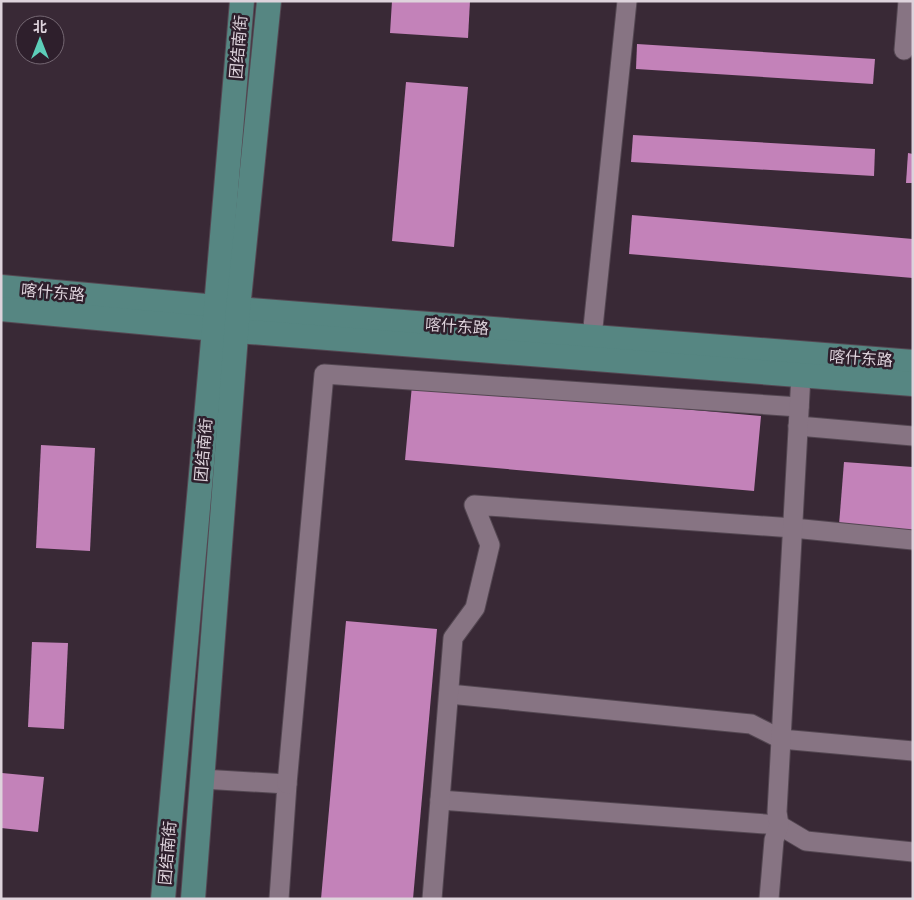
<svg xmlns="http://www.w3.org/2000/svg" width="914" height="900" font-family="Arial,'Noto Sans SC',sans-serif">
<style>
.building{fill:#c382b9}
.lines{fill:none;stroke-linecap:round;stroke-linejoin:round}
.minor-casing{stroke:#544752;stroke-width:21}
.major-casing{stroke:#544752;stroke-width:26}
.minor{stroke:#877483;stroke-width:19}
.major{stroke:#568682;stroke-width:24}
.labels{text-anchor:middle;stroke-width:5;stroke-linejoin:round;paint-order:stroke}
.street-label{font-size:16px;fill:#ded3dc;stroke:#2e1f2c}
</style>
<rect width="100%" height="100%" fill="#392936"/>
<!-- building -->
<g class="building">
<path d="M 392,1 L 470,1 L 468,38 L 390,33 Z"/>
<path d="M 637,44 L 875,59 L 873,84 L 636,69 Z"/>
<path d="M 406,82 L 468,87 L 454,247 L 392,241 Z"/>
<path d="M 633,135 L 875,149 L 874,176 L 631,162 Z"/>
<path d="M 908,153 L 913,154 L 913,183 L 906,183 Z"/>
<path d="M 632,215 L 913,239 L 913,278 L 629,254 Z"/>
<path d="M 412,385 L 761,416 L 754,491 L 405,460 Z"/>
<path d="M 41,445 L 95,448 L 90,551 L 36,548 Z"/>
<path d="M 844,462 L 913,467 L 913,531 L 839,525 Z"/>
<path d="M 346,621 L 437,629 L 413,899 L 321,899 Z"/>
<path d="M 32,642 L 68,643 L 64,729 L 28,727 Z"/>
<path d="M 2,773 L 44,777 L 38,832 L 1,828 Z"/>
</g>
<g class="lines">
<!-- minor casing -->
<g class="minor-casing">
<g id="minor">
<path d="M 904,50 L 908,1"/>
<path d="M 592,337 L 627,1"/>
<path d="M 798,426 L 913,436"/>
<path d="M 449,694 L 751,724 L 781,739 L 913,751"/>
<path d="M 202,779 L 287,784 L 279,899"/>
<path d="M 287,784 L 324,374 L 799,407"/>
<path d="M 440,800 L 779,825 L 806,841 L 913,852"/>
<path d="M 432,899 L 453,638 L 475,608 L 490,545 L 474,505 L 793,528 L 913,540"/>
<path d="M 769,899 L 774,840 L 779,825 L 777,812 L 801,375"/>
</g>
</g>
<!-- major casing -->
<g class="major-casing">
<g id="major">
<path d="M 1,287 L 238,309 L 913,362"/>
<path d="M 1,309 L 237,331 L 913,384"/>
<path d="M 163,899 L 216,307 L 242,1"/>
<path d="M 193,899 L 238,309 L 269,1"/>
</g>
</g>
<!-- minor -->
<use href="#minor" class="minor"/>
<!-- major -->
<use href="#major" class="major"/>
</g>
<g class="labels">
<!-- street labels -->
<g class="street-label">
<text transform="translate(238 47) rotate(-85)" y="6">团结南街</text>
<text transform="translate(53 292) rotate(5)" y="6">喀什东路</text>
<text transform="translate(457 326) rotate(4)" y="6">喀什东路</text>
<text transform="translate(861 358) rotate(4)" y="6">喀什东路</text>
<text transform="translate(203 450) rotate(-85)" y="6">团结南街</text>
<text transform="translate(167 853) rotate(-85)" y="6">团结南街</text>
</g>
</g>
<!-- border -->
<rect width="914" height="900" fill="none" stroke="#ded3dc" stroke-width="5"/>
<!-- north arrow -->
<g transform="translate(40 40)"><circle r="24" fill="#2e1f2c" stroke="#746772"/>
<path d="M0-4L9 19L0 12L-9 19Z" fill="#5dceb9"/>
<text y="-8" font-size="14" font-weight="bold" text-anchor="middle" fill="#ded3dc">北</text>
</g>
</svg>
